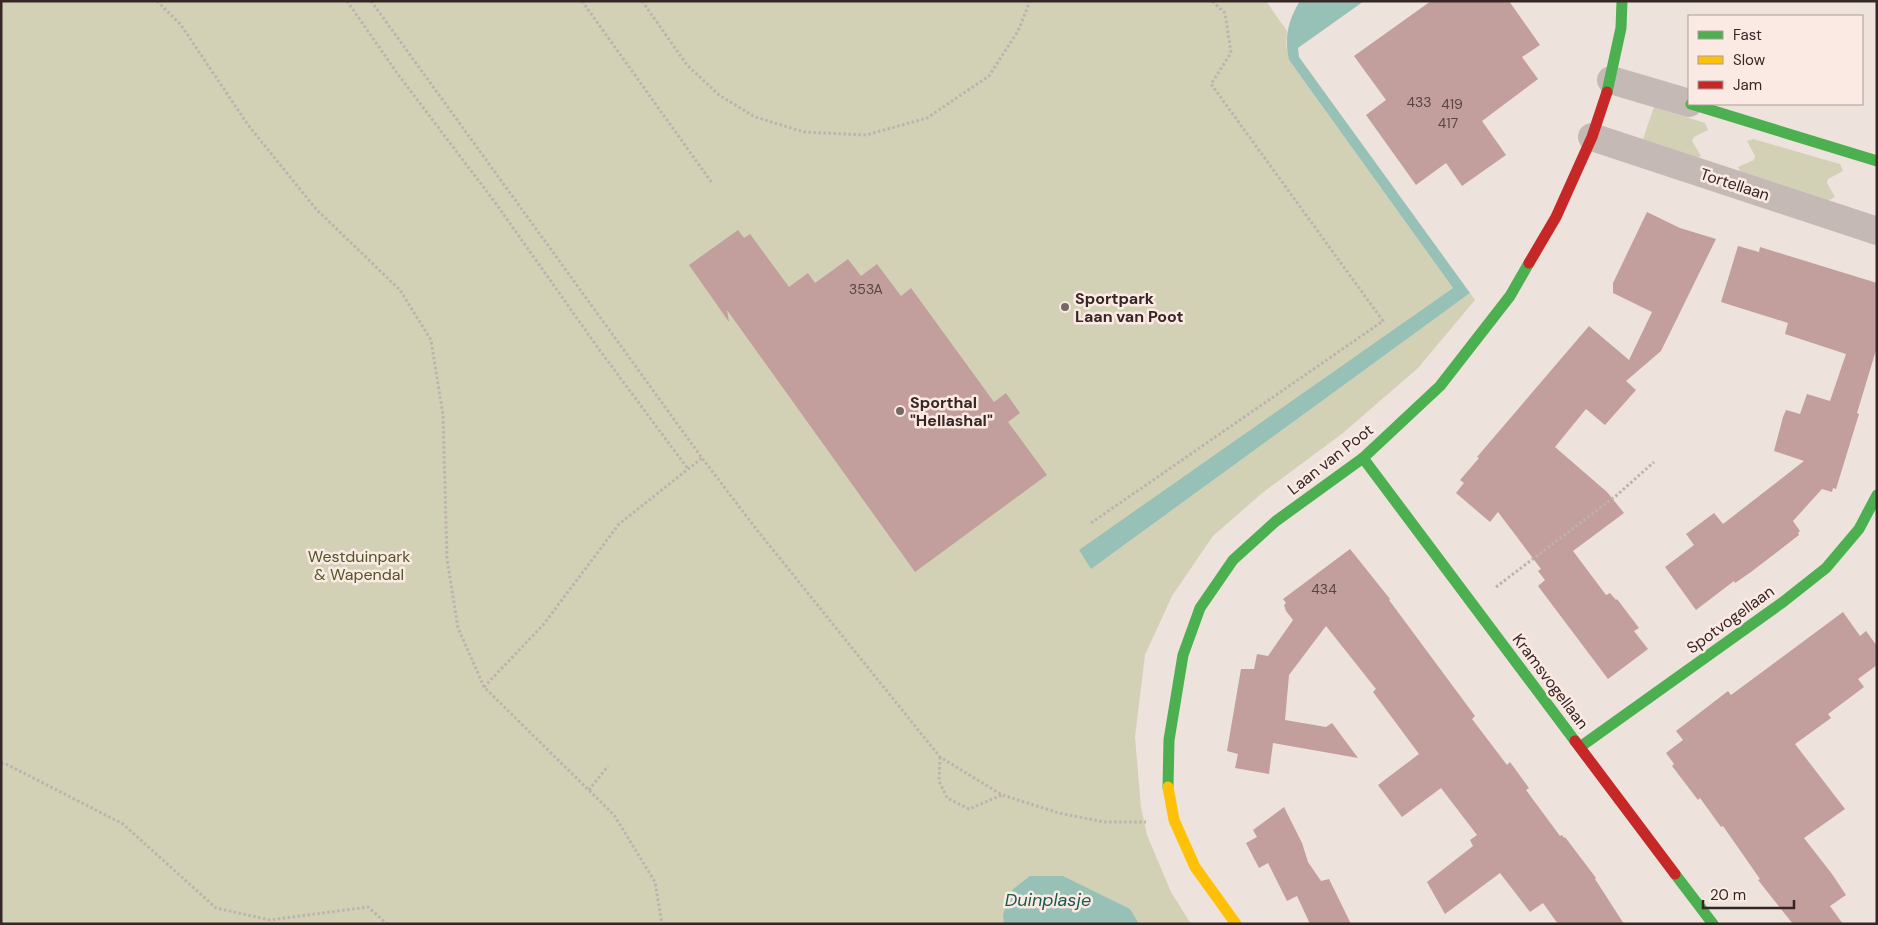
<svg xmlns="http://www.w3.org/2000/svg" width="1878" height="925" font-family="'DM Sans',sans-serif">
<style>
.green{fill:#d3d1b5}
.water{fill:#97c1b7}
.building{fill:#c29f9c}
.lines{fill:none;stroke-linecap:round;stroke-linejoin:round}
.path{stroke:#beb2ae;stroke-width:3;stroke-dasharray:2.5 2.5;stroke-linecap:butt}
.street{stroke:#c5b9b6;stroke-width:28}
.fast{stroke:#4caf50;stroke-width:11}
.slow{stroke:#ffc107;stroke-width:11}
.jam{stroke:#c62828;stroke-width:11}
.poi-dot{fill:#766865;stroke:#fbeae3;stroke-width:2}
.labels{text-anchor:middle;stroke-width:5;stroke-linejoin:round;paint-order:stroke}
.number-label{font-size:14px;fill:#594443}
.street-label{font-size:16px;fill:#362625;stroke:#fbeae3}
.poi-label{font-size:16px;font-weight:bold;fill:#362625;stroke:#fbeae3;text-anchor:start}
.park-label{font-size:16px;fill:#505626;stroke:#fbeae3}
.water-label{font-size:18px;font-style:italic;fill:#165b50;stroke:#fbeae3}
</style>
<rect width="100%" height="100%" fill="#ede2dc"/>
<!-- green -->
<g class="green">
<path d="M 1,1 L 1266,1 L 1287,31 L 1286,45 L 1289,60 L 1453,288 L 1401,326 L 1091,568 L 1470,293 L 1475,300 L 1418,368 L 1343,433 L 1261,494 L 1213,536 L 1172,596 L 1145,655 L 1135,737 L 1141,807 L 1147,835 L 1171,892 L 1191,924 L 1,924 Z"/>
<path d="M 1654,107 L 1705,123 L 1708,130 L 1694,137 L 1692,141 L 1701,156 L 1692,160 L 1641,145 Z"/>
<path d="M 1753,139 L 1840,164 L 1843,171 L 1828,179 L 1827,183 L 1835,197 L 1827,201 L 1742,175 L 1738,167 L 1754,160 L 1755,156 L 1747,141 Z"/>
</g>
<!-- water -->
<g class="water">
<path d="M 1300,1 L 1364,1 L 1298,48 L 1299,57 L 1470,293 L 1091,569 L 1079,550 L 1453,288 L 1289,60 C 1284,38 1288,20 1300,1 Z"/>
<path d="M 1030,876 L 1063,876 L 1130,909 L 1139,924 L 1004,924 L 1003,914 L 1013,889 Z"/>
</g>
<!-- building -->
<g class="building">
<path d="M 1431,1 L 1509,1 L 1540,45 L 1522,57 L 1538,79 L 1482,121 L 1506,155 L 1462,186 L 1446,163 L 1416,185 L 1366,115 L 1386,100 L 1354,56 Z"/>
<path d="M 1647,212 L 1680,228 L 1716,239 L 1661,351 L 1626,381 L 1636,390 L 1605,425 L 1586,409 L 1555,447 L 1607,492 L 1624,513 L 1573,551 L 1606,595 L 1610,593 L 1616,600 L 1617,599 L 1639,628 L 1634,631 L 1648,649 L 1608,679 L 1538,586 L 1545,580 L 1538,571 L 1541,569 L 1498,512 L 1490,522 L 1456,493 L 1464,483 L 1460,480 L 1479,458 L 1477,457 L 1589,326 L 1629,360 L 1652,312 L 1613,293 L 1613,283 Z"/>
<path d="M 738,230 L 744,238 L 750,234 L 789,287 L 808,273 L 815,283 L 848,259 L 861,276 L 877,264 L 901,296 L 911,288 L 994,402 L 1006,393 L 1020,413 L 1008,422 L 1047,475 L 915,572 L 727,310 L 729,322 L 689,265 Z"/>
<path d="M 1738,246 L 1759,252 L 1760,247 L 1877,283 L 1877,347 L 1857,413 L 1859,414 L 1836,489 L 1833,488 L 1832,492 L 1822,489 L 1793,521 L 1800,531 L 1798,533 L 1799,535 L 1751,572 L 1735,583 L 1734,581 L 1696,610 L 1665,567 L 1694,545 L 1686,534 L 1714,513 L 1723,524 L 1804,461 L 1774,451 L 1783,417 L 1786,410 L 1800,414 L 1807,394 L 1830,401 L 1846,354 L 1785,334 L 1788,323 L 1721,302 Z"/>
<path d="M 1350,549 L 1390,599 L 1389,600 L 1475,716 L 1472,719 L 1507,765 L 1510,762 L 1529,788 L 1526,790 L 1560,836 L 1562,835 L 1564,838 L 1565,837 L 1596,878 L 1595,879 L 1624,924 L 1558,924 L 1543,903 L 1530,912 L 1500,873 L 1445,914 L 1427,882 L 1473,846 L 1470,840 L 1477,835 L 1441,788 L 1402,817 L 1378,785 L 1419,754 L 1373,692 L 1376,689 L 1326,626 L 1289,675 L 1285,720 L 1326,727 L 1332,723 L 1358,758 L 1273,743 L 1269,774 L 1235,768 L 1238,754 L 1227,751 L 1241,669 L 1254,669 L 1257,654 L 1268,656 L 1293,620 L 1286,611 L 1284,605 L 1286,603 L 1283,599 Z"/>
<path d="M 1843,612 L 1860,636 L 1866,631 L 1877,646 L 1877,665 L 1858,679 L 1864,687 L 1828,714 L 1831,718 L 1795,744 L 1845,809 L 1804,838 L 1832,874 L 1846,895 L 1830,906 L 1843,924 L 1793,924 L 1758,880 L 1760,879 L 1723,826 L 1721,827 L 1700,798 L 1698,800 L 1672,766 L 1674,764 L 1666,753 L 1683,740 L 1676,731 L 1728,691 L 1731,695 Z"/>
<path d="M 1284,807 L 1302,843 L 1308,862 L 1321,881 L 1329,879 L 1351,924 L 1310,924 L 1297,896 L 1287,901 L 1268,863 L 1259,868 L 1246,843 L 1257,837 L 1253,830 Z"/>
</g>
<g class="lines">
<!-- path -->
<g class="path">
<path d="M 157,1 L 181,25 L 248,125 L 316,209 L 400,290 L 431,340 L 443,415 L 447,559 L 458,628 L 484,687 L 614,815 L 655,882 L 662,924"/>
<path d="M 347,1 L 397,73 L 497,205 L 598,348 L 688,469"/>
<path d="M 371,1 L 702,458 L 757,530 L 940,757 L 1002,795 L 1059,813 L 1104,822 L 1146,822"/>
<path d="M 582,1 L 712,183"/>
<path d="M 642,1 L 687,65 L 719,95 L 755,117 L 804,132 L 866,135 L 927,118 L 989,76 L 1018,31 L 1030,1"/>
<path d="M 1091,523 L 1383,321 L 1211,84 L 1231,53 L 1225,13 L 1212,1"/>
<path d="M 1496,587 L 1617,495 L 1654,462"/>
<path d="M 484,687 L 543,625 L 619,524 L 702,458"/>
<path d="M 940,757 L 939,781 L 947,798 L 969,809 L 1002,795"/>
<path d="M 1,763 L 6,764 L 123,824 L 216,908 L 270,920 L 368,907 L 387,924"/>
<path d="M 589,790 L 608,766"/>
</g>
<!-- street -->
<g class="street">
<path d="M 1611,80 L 1689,103"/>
<path d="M 1592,137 L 1877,231"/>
</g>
<!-- fast -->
<g class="fast">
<path d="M 1607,92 L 1621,28 L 1622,1"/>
<path d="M 1691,104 L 1877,161"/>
<path d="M 1363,458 L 1575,741"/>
<path d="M 1580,747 L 1783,602 L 1826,568 L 1859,529 L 1877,495"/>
<path d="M 1168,787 L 1169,740 L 1183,655 L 1200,608 L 1233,560 L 1276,521 L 1363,458 L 1440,386 L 1510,296 L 1529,263"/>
<path d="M 1675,874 L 1713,924"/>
</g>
<!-- slow -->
<path class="slow" d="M 1168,787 L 1174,820 L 1195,867 L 1236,924"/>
<!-- jam -->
<g class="jam">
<path d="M 1529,263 L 1556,217 L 1592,137 L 1607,92"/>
<path d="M 1575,741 L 1675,874"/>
</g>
</g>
<!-- markers -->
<g class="poi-dot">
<circle cx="1065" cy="307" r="5"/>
<circle cx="900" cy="411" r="5"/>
</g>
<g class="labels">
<!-- number labels -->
<g class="number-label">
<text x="1419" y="107">433</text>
<text x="1452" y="109">419</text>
<text x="1448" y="128">417</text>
<text x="866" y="294">353A</text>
<text x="1324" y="594">434</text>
</g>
<!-- street labels -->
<g class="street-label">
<text transform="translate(1735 184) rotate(18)" y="6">Tortellaan</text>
<text transform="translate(1330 459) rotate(-38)" y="6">Laan van Poot</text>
<text transform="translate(1730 619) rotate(-36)" y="6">Spotvogellaan</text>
<text transform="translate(1551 681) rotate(53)" y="6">Kramsvogellaan</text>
</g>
<!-- poi labels -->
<g class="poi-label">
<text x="1075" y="304">Sportpark<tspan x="1075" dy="18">Laan van Poot</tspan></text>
<text x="910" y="408">Sporthal<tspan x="910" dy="18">"Hellashal"</tspan></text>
</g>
<!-- park labels -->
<g class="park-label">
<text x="359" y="562">Westduinpark<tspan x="359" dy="18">&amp; Wapendal</tspan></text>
</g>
<!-- water labels -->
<g class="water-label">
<text x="1048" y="906">Duinplasje</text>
</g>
</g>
<!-- border -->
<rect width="1878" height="925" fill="none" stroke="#362625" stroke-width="5"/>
<!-- legend -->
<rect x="1688" y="15" width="175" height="90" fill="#fbeae3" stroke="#ac9c97"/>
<rect x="1698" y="31" width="25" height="8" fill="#4caf50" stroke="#ac9c97"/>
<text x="1733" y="40" font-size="15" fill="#362625">Fast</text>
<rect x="1698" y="56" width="25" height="8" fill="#ffc107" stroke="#ac9c97"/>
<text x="1733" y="65" font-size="15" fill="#362625">Slow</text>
<rect x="1698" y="81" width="25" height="8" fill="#c62828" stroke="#ac9c97"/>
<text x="1733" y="90" font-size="15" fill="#362625">Jam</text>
<!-- scale -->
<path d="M1703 900v8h91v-8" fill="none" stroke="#362625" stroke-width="2.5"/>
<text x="1710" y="900" font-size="15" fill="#362625" stroke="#fbeae3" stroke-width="4" paint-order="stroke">20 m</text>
</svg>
